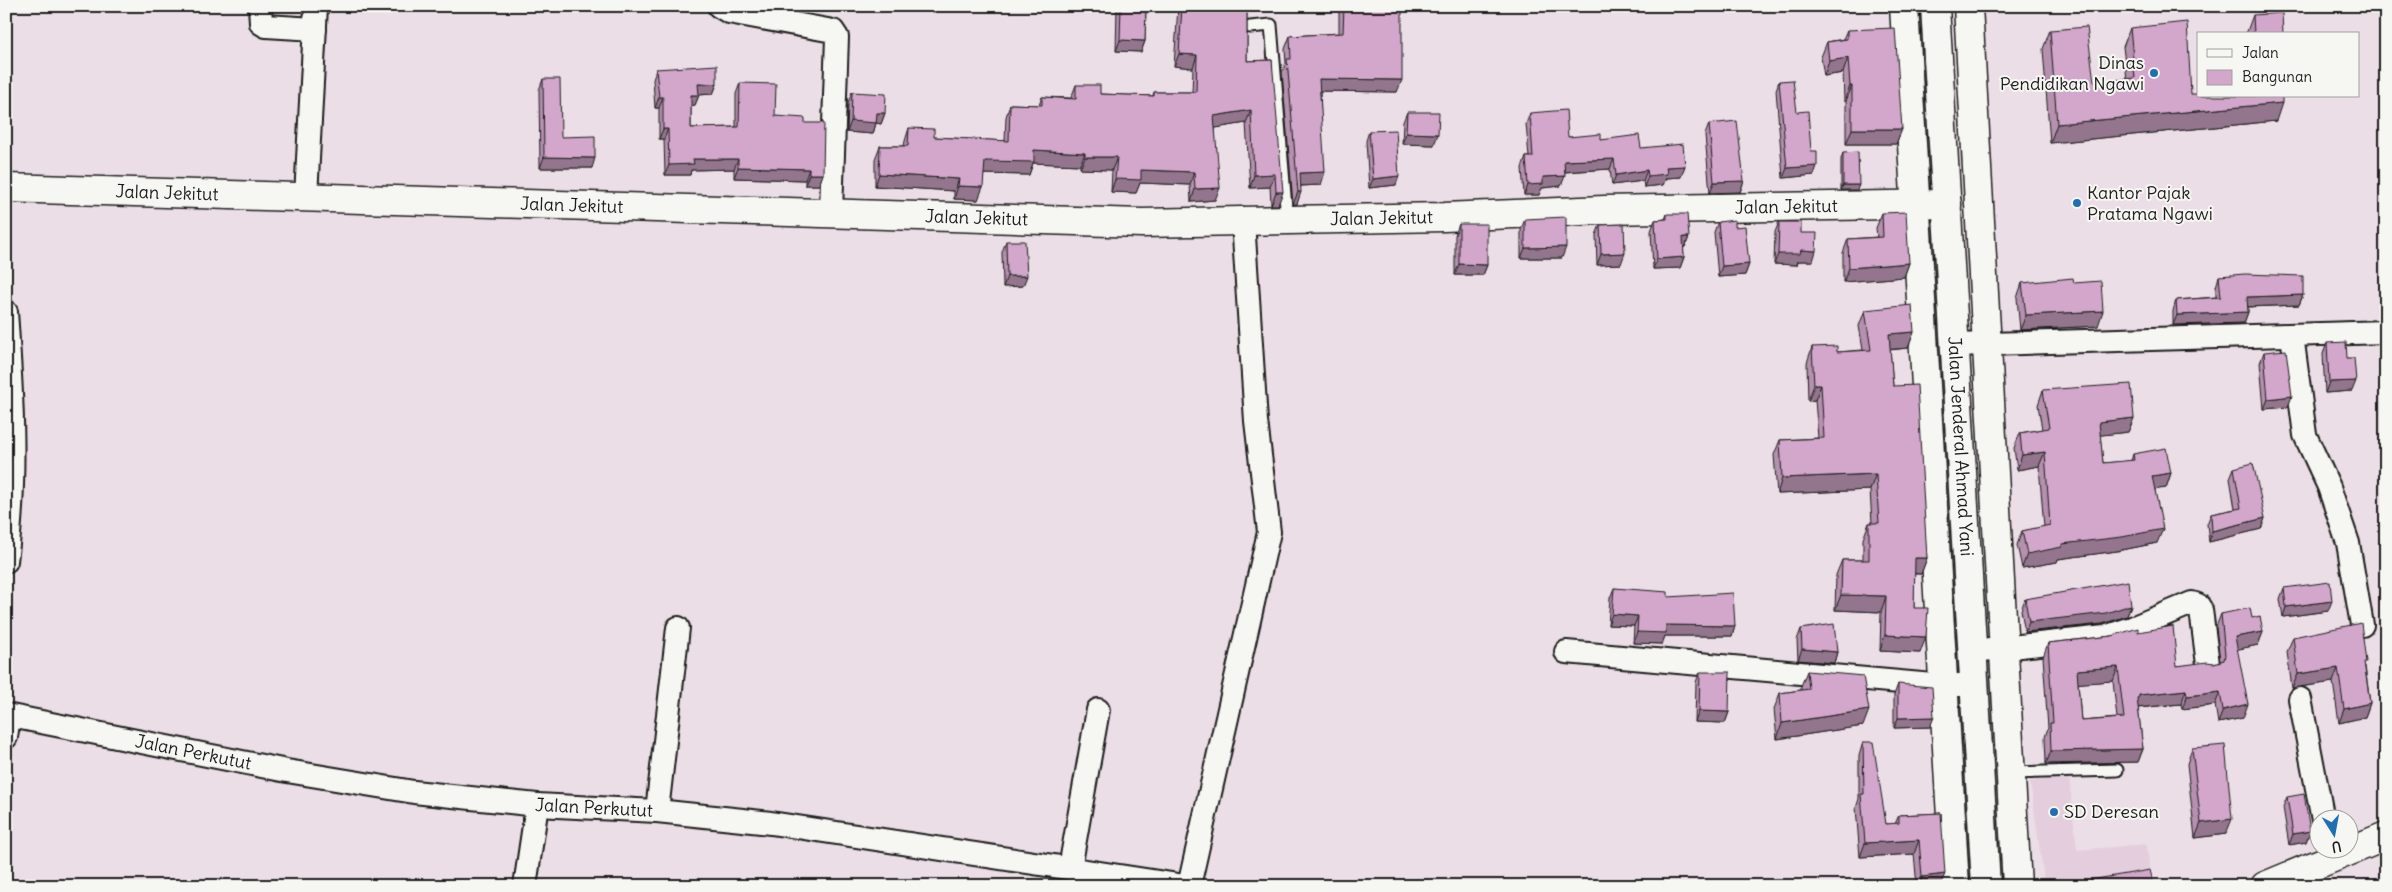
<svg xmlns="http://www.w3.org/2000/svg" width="2392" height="892" font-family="Delius,sans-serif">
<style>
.built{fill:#e4cede}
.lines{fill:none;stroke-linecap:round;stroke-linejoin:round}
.service-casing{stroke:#1c1c1c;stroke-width:15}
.minor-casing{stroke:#1c1c1c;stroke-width:26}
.tertiary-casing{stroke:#1c1c1c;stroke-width:31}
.primary-casing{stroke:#1c1c1c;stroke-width:31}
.service{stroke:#f6f6f2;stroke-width:11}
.minor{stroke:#f6f6f2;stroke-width:22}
.tertiary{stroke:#f6f6f2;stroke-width:28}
.primary{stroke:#f6f6f2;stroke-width:28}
.wall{fill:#b590af;stroke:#1c1c1c;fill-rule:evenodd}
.shaded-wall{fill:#94758e;stroke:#1c1c1c}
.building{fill:#d3a7cb;stroke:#1c1c1c;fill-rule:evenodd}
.poi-dot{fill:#1f6fb2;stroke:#f6f6f2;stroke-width:2}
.labels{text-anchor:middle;stroke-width:4;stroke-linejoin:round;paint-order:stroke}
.poi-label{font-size:18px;fill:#1c1c1c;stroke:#f6f6f2;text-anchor:start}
.street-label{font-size:18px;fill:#1c1c1c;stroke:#f6f6f2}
</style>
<rect width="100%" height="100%" fill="#ecdee6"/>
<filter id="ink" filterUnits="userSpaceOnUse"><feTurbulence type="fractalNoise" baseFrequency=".02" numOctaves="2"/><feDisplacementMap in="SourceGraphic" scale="10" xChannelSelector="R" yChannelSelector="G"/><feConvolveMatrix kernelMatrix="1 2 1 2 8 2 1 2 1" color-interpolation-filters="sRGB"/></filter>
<g filter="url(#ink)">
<!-- built -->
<path class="built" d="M 2069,776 L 2077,850 L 2147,844 L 2150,874 L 2045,886 L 2030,781 Z"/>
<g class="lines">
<!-- service casing -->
<g class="service-casing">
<g id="service">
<path d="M 1250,27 L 1271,25 L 1287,220"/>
<path d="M 2011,773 L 2117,770"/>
</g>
</g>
<!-- minor casing -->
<g class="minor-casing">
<g id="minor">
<path d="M 260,6 L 261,23 L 266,26 L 315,29"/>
<path d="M 719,6 L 729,12 L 833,31 L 837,37 L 831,212"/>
<path d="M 306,197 L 316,6"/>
<path d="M 6,312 C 12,395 17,478 6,561"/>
<path d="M 2292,335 L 2305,435 L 2329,487 L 2348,543 L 2362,625"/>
<path d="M 1954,345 L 2386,332"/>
<path d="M 1973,651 L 2105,637 L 2132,628 L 2192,603 L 2198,605 L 2201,610 L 2208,664"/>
<path d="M 1566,652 L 1944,686 L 1975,684"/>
<path d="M 2300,699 L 2323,820"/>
<path id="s1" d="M 6,715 L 287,771 L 414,792 L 537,805 L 657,811 L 771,823 L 1185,886"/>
<path d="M 6,737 L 9,716"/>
<path d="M 657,811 L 678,628"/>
<path d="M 1070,868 L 1098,710"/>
<path d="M 525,886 L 537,805"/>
<path d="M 1189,886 L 1269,532 L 1256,421 L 1243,221"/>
</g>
</g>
<!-- tertiary casing -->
<g class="tertiary-casing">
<g id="tertiary">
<path d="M 1904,6 L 1955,886"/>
<path d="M 1968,6 L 2017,886"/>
<path id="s2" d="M 6,188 L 1142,223 L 1444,217 L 1604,210 L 1947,204"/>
<path d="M 2265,886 L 2386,836"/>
</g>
</g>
<!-- primary casing -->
<g class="primary-casing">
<g id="primary">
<path id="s3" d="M 1935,6 L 1986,886"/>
</g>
</g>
<!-- service -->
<use href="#service" class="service"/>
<!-- minor -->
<use href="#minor" class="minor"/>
<!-- tertiary -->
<use href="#tertiary" class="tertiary"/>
<!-- primary -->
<use href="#primary" class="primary"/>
</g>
<!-- wall -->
<g class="wall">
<path d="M 1117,6 L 1146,6 L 1145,41 L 1141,52 L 1116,51 Z"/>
<path d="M 1178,6 L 1247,6 L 1247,61 L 1272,60 L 1278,205 L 1271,205 L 1270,187 L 1250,188 L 1246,123 L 1215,128 L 1215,200 L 1191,202 L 1190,185 L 1140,183 L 1136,193 L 1111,192 L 1112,170 L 1080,169 L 1080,165 L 1033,163 L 1029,175 L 984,174 L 978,200 L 954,199 L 954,191 L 875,186 L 875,159 L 880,146 L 904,146 L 905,141 L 909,128 L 934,137 L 1005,141 L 1006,117 L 1010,104 L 1039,105 L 1042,97 L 1071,98 L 1076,85 L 1100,94 L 1153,96 L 1154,92 L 1192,92 L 1193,68 L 1174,66 Z"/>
<path d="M 1339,6 L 1402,6 L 1397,92 L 1320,91 L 1321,185 L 1301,186 L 1297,204 L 1293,204 L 1282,72 L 1286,63 L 1285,49 L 1290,36 L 1339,33 Z"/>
<path d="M 2253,15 L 2283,34 L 2246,34 Z"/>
<path d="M 2130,28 L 2191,94 L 2276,121 L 2050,143 L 2043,49 L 2050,30 L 2094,82 L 2127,79 L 2123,47 Z"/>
<path d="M 1847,30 L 1902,129 L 1896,144 L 1846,144 L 1846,101 L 1844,101 L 1843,73 L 1824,76 L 1821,57 L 1827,42 L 1843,39 Z"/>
<path d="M 656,69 L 717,84 L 713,94 L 699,95 L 695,105 L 691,106 L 691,128 L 736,127 L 736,94 L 740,83 L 775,116 L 805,123 L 823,174 L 819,185 L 805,185 L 805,180 L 734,178 L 734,169 L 691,170 L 690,175 L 665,175 L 664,139 L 659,139 L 659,108 L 655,108 L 653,80 Z"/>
<path d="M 543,79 L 561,137 L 592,168 L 540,168 L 539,90 Z"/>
<path d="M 1779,81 L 1797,112 L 1811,151 L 1814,175 L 1783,178 L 1776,90 Z"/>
<path d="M 852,92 L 885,113 L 881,124 L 876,123 L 873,134 L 847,132 L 848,103 Z"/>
<path d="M 1407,112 L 1434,145 L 1402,144 L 1403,122 Z"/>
<path d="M 1530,113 L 1568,137 L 1601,140 L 1641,148 L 1681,177 L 1666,178 L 1663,185 L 1644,187 L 1643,181 L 1612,185 L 1610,169 L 1565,172 L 1561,186 L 1542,188 L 1539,195 L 1524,195 L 1522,168 L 1526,157 L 1529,157 L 1526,124 Z"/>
<path d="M 1709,124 L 1744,181 L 1740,192 L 1710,193 L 1705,135 Z"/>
<path d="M 1369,131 L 1396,185 L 1369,188 L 1366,141 Z"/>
<path d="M 1843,153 L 1857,190 L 1841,190 L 1841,159 Z"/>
<path d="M 1882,213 L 1909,263 L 1904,277 L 1843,282 L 1843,253 L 1848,239 L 1877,237 L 1876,228 Z"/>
<path d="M 1667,214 L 1689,237 L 1685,247 L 1683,247 L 1684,257 L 1680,268 L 1653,269 L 1651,231 L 1655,220 L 1665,219 Z"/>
<path d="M 1525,219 L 1562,258 L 1521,258 L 1521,229 Z"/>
<path d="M 1718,222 L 1735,227 L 1749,264 L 1745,275 L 1718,277 L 1714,232 Z"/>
<path d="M 1779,222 L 1801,233 L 1813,261 L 1798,261 L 1797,265 L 1774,264 L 1775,232 Z"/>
<path d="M 1459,224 L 1487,265 L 1483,275 L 1455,275 L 1455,235 Z"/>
<path d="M 1600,225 L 1621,264 L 1597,265 L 1596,235 Z"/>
<path d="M 1006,241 L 1023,286 L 1003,287 L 1002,252 Z"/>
<path d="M 2219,276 L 2303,295 L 2299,305 L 2248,307 L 2248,312 L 2244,323 L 2173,325 L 2173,311 L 2176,300 L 2216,297 L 2216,287 Z"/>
<path d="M 2022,283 L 2098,326 L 2020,330 L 2017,298 Z"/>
<path d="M 1865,310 L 1914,332 L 1908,348 L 1890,350 L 1893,386 L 1927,558 L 1921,574 L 1914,574 L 1914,608 L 1920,653 L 1880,651 L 1881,612 L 1835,610 L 1836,575 L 1842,560 L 1863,560 L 1863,539 L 1869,523 L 1872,523 L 1870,490 L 1777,494 L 1774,455 L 1780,440 L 1818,438 L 1815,400 L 1808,401 L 1807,363 L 1812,347 L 1837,352 L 1863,350 L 1859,326 Z"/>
<path d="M 2327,343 L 2347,358 L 2352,391 L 2325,393 L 2323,354 Z"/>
<path d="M 2264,352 L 2288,407 L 2264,409 L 2260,363 Z"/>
<path d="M 2043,390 L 2134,418 L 2128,432 L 2100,435 L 2103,463 L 2131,461 L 2133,454 L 2171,473 L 2166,488 L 2155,489 L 2157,543 L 2117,551 L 2058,559 L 2057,562 L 2022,568 L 2017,545 L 2022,531 L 2044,527 L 2039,466 L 2017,470 L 2014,448 L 2020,433 L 2042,429 L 2038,405 Z"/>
<path d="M 2234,468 L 2265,518 L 2261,529 L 2209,542 L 2207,524 L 2211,514 L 2235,509 L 2230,478 Z"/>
<path d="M 1614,588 L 1668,597 L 1735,626 L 1732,636 L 1665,636 L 1662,644 L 1633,643 L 1634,626 L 1608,625 L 1610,598 Z"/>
<path d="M 2284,588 L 2328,611 L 2283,617 L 2280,599 Z"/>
<path d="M 2025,599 L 2131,605 L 2127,616 L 2102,624 L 2025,632 L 2021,610 Z"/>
<path d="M 2221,614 L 2252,618 L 2263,632 L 2258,645 L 2237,649 L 2243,718 L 2218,723 L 2215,705 L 2182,709 L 2181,704 L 2138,708 L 2143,749 L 2138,762 L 2046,764 L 2045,737 L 2048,728 L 2043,657 L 2048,643 L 2112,636 L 2138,632 L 2177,666 L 2214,663 L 2220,661 L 2216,627 ZM 2113,681 L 2117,718 L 2081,721 L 2078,683 Z"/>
<path d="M 1801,629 L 1837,652 L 1834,663 L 1798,660 L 1797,640 Z"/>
<path d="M 2293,637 L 2365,666 L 2370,703 L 2365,717 L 2339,723 L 2333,682 L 2292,688 L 2287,652 Z"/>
<path d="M 1807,671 L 1863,726 L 1777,739 L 1774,709 L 1780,693 L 1801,690 L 1801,686 Z"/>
<path d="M 1700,672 L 1729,712 L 1725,723 L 1695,722 L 1696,682 Z"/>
<path d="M 1898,684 L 1930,727 L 1894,728 L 1894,695 Z"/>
<path d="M 1863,742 L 1886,824 L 1895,824 L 1899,815 L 1941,813 L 1940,886 L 1917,886 L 1914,854 L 1860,857 L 1856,808 L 1859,799 L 1859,756 Z"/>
<path d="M 2192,748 L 2226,834 L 2195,838 L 2187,764 Z"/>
<path d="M 2287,797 L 2310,831 L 2306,842 L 2289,845 L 2283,807 Z"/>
</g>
<!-- shaded-wall -->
<g class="shaded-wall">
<path d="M 1120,40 L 1145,41 L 1141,52 L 1116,51 Z"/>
<path d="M 1179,54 L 1197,55 L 1193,68 L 1174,66 Z"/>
<path d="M 1848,58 L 1843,73 L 1824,76 L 1829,61 Z"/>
<path d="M 1319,79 L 1402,80 L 1397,92 L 1315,91 Z"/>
<path d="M 698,84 L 717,84 L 713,94 L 694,95 Z"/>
<path d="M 1850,86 L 1852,86 L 1846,101 L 1844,101 Z"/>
<path d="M 691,95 L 699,95 L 695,105 L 687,106 Z"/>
<path d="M 659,97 L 663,97 L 659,108 L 655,108 Z"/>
<path d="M 2282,103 L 2276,121 L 2050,143 L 2057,124 Z"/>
<path d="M 1251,110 L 1246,123 L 1210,129 L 1214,116 Z"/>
<path d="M 877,113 L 885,113 L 881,124 L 876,123 L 873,134 L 847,132 L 851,121 Z"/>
<path d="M 663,129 L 668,129 L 664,139 L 659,139 Z"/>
<path d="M 1852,129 L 1902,129 L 1896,144 L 1846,144 Z"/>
<path d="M 1406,133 L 1438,134 L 1434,145 L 1402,144 Z"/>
<path d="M 1034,150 L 1085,153 L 1080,165 L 1033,163 L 1029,175 L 980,174 L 985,161 Z"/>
<path d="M 544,157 L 595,158 L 592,168 L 540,168 Z"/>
<path d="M 1085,157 L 1117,157 L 1112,170 L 1080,169 Z"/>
<path d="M 693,159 L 738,159 L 734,169 L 691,170 L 690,175 L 665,175 L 669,165 Z"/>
<path d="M 1614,159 L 1610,169 L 1561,172 L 1564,161 Z"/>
<path d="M 1685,166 L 1681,177 L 1666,178 L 1663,185 L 1644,187 L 1648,176 L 1666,167 Z"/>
<path d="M 1817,166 L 1814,175 L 1783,178 L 1787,168 Z"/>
<path d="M 738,167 L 809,169 L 805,180 L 734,178 Z"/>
<path d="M 1141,170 L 1194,172 L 1190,185 L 1140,183 L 1136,193 L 1111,192 L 1115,179 Z"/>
<path d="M 1647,170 L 1643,181 L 1612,185 L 1616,175 Z"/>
<path d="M 1325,172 L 1321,185 L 1297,186 L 1300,173 Z"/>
<path d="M 809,174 L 823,174 L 819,185 L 805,185 Z"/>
<path d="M 879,174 L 959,179 L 954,191 L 875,186 Z"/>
<path d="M 1275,174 L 1270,187 L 1250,188 L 1254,175 Z"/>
<path d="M 1399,176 L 1396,185 L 1369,188 L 1373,179 Z"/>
<path d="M 1565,176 L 1561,186 L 1542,188 L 1539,195 L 1524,195 L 1528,185 L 1543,177 Z"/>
<path d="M 1744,181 L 1740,192 L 1710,193 L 1714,182 Z"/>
<path d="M 1843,185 L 1859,185 L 1857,190 L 1841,190 Z"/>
<path d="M 958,186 L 983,187 L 978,200 L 954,199 Z"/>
<path d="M 1220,188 L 1215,200 L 1191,202 L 1195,189 Z"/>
<path d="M 1276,192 L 1283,192 L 1278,205 L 1271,205 Z"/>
<path d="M 1298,192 L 1301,192 L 1297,204 L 1293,204 Z"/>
<path d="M 1683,237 L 1689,237 L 1685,247 L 1679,248 Z"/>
<path d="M 1566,247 L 1562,258 L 1521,258 L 1525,248 Z"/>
<path d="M 1801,250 L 1816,251 L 1813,261 L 1798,261 L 1797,265 L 1774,264 L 1778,254 Z"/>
<path d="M 1625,253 L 1621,264 L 1597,265 L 1601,254 Z"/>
<path d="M 1684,257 L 1680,268 L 1653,269 L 1657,259 Z"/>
<path d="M 1909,263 L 1904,277 L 1843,282 L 1849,268 Z"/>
<path d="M 1459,264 L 1487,265 L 1483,275 L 1455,275 Z"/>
<path d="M 1749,264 L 1745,275 L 1718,277 L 1722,266 Z"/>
<path d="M 1007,276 L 1027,276 L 1023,286 L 1003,287 Z"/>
<path d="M 2303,295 L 2299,305 L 2243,307 L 2247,297 Z"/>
<path d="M 2103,311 L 2098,326 L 2020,330 L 2026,315 Z"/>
<path d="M 2248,312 L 2244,323 L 2173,325 L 2177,315 Z"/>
<path d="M 1914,332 L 1908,348 L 1883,350 L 1889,334 Z"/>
<path d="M 2356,381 L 2352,391 L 2325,393 L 2329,382 Z"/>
<path d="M 1814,385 L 1821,385 L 1815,400 L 1808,401 Z"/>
<path d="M 2292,396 L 2288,407 L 2264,409 L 2268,399 Z"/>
<path d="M 2134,418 L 2128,432 L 2094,436 L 2099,422 Z"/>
<path d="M 2045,452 L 2039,466 L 2017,470 L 2022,455 Z"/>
<path d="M 2171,473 L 2166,488 L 2147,491 L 2152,476 Z"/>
<path d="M 1876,474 L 1870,490 L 1777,494 L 1782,478 Z"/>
<path d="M 2265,518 L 2261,529 L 2209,542 L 2212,531 Z"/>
<path d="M 2163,529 L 2157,543 L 2117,551 L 2058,559 L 2057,562 L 2022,568 L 2027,554 L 2062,544 Z"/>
<path d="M 1915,558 L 1927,558 L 1921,574 L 1909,573 Z"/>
<path d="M 1841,595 L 1886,596 L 1881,612 L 1835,610 Z"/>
<path d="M 2332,601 L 2328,611 L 2283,617 L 2286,607 Z"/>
<path d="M 2131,605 L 2127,616 L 2102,624 L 2025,632 L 2029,622 Z"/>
<path d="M 1612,614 L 1638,616 L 1634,626 L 1608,625 Z"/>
<path d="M 1666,625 L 1735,626 L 1732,636 L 1665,636 L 1662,644 L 1633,643 L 1637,632 Z"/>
<path d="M 2263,632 L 2258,645 L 2230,651 L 2235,637 Z"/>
<path d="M 1885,635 L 1926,637 L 1920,653 L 1880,651 Z"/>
<path d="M 1802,649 L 1837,652 L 1834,663 L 1798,660 Z"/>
<path d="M 2118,667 L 2113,681 L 2072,684 L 2077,670 Z"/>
<path d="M 2338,668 L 2333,682 L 2292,688 L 2298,674 Z"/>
<path d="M 2186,690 L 2181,704 L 2135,708 L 2137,698 L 2139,695 Z"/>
<path d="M 2220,692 L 2215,705 L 2182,709 L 2187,696 Z"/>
<path d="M 2370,703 L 2365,717 L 2339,723 L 2344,709 Z"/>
<path d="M 2248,704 L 2243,718 L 2218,723 L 2223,710 Z"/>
<path d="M 1869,710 L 1863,726 L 1777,739 L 1782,723 Z"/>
<path d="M 1699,711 L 1729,712 L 1725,723 L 1695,722 Z"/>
<path d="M 1934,717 L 1930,727 L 1894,728 L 1898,718 Z"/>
<path d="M 2143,749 L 2138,762 L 2046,764 L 2051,751 Z"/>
<path d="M 2232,819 L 2226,834 L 2195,838 L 2201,823 Z"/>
<path d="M 2310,831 L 2306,842 L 2289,845 L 2293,834 Z"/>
<path d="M 1919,840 L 1914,854 L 1860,857 L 1865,843 Z"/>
<path d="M 1945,874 L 1940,886 L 1919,886 L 1922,877 Z"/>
</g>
<!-- building -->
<g class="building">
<path d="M 1121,6 L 1146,6 L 1145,41 L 1120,40 Z"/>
<path d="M 1182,6 L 1247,6 L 1247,61 L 1272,60 L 1283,192 L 1276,192 L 1275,174 L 1254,175 L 1251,110 L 1214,116 L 1220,188 L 1195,189 L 1194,172 L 1141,170 L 1141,180 L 1115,179 L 1117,157 L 1085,157 L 1085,153 L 1034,150 L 1034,162 L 985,161 L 983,187 L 958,186 L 959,179 L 879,174 L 880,146 L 908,146 L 909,128 L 934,129 L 934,137 L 1009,141 L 1010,104 L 1042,105 L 1042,97 L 1076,99 L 1076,85 L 1100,85 L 1100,94 L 1154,96 L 1154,92 L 1196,92 L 1197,55 L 1179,54 Z"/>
<path d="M 1344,6 L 1402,6 L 1402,80 L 1319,79 L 1325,172 L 1300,173 L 1301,192 L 1298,192 L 1287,59 L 1291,59 L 1290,36 L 1343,33 Z"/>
<path d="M 2282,13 L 2283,34 L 2254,34 L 2253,15 Z"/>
<path d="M 2187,22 L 2191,94 L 2198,94 L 2198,96 L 2282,96 L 2282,103 L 2057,124 L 2050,30 L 2087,27 L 2094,82 L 2135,78 L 2130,28 Z"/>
<path d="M 1895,28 L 1902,129 L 1852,129 L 1852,86 L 1850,86 L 1848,58 L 1829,61 L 1827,42 L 1847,39 L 1847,30 Z"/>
<path d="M 717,65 L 717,84 L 698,84 L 699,95 L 691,95 L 691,128 L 739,127 L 740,83 L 776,84 L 775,116 L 805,118 L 805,123 L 824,123 L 823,174 L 809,174 L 809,169 L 738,167 L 738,159 L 693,159 L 694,164 L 669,165 L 668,129 L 663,129 L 663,97 L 659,97 L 656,69 Z"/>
<path d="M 543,79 L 560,79 L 561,137 L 595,136 L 595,158 L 544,157 Z"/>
<path d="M 1793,80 L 1797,112 L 1808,111 L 1811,151 L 1817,151 L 1817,166 L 1787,168 L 1779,81 Z"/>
<path d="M 852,92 L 886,94 L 885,113 L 877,113 L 876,123 L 851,121 Z"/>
<path d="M 1566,110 L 1568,137 L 1601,134 L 1601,140 L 1639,135 L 1641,148 L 1683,144 L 1685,166 L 1666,167 L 1667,174 L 1648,176 L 1647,170 L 1616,175 L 1614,159 L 1564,161 L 1565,176 L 1543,177 L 1543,184 L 1528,185 L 1526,157 L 1533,157 L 1530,113 Z"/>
<path d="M 1407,112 L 1439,112 L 1438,134 L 1406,133 Z"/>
<path d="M 1737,121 L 1744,181 L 1714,182 L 1709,124 Z"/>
<path d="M 1396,130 L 1399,176 L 1373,179 L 1369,131 Z"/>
<path d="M 1858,152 L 1859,185 L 1843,185 L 1843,153 Z"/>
<path d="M 1906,212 L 1909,263 L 1849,268 L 1848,239 L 1883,237 L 1882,213 Z"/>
<path d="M 1667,214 L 1687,214 L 1689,237 L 1683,237 L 1684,257 L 1657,259 L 1655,220 L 1667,219 Z"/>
<path d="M 1566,217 L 1566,247 L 1525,248 L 1525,219 Z"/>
<path d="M 1735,220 L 1735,227 L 1745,226 L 1749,264 L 1722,266 L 1718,222 Z"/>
<path d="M 1779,222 L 1801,222 L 1801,233 L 1817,233 L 1816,251 L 1801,250 L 1800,254 L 1778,254 Z"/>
<path d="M 1459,224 L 1487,224 L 1487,265 L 1459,264 Z"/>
<path d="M 1624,224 L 1625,253 L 1601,254 L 1600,225 Z"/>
<path d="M 1006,241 L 1025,241 L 1027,276 L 1007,276 Z"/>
<path d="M 2245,274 L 2303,276 L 2303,295 L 2247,297 L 2248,312 L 2177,315 L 2176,300 L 2221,297 L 2219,276 Z"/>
<path d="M 2073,278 L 2074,283 L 2101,281 L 2103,311 L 2026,315 L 2022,283 Z"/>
<path d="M 1912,305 L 1914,332 L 1889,334 L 1893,386 L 1917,385 L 1927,558 L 1915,558 L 1914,608 L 1928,608 L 1926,637 L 1885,635 L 1886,596 L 1841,595 L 1842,560 L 1869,560 L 1869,523 L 1879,523 L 1876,474 L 1782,478 L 1780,440 L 1824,438 L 1821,385 L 1814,385 L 1812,347 L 1837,346 L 1837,352 L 1871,350 L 1865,310 Z"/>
<path d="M 2346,342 L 2347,358 L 2354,358 L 2356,381 L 2329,382 L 2327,343 Z"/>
<path d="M 2286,350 L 2292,396 L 2268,399 L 2264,352 Z"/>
<path d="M 2131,384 L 2134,418 L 2099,422 L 2103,463 L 2134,460 L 2133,454 L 2166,448 L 2171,473 L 2152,476 L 2163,529 L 2122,537 L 2062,544 L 2062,547 L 2027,554 L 2022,531 L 2050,525 L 2045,452 L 2022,455 L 2020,433 L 2049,428 L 2043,390 Z"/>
<path d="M 2253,463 L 2265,518 L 2212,531 L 2211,514 L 2241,508 L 2234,468 Z"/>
<path d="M 2128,581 L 2131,605 L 2106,613 L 2029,622 L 2025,599 Z"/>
<path d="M 2330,582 L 2332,601 L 2286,607 L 2284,588 Z"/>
<path d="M 1614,588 L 1668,592 L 1668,597 L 1733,593 L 1735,626 L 1666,625 L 1666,633 L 1637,632 L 1638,616 L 1612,614 Z"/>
<path d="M 2250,608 L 2252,618 L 2260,616 L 2263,632 L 2235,637 L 2248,704 L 2223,710 L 2220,692 L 2187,696 L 2186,690 L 2139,695 L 2139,697 L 2137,698 L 2143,749 L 2051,751 L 2050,723 L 2053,723 L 2048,643 L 2112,636 L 2138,628 L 2138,632 L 2173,626 L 2177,666 L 2207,662 L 2214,663 L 2224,660 L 2225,655 L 2221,614 ZM 2118,667 L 2124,718 L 2081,721 L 2077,670 Z"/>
<path d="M 2361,623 L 2366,662 L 2364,662 L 2370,703 L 2344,709 L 2338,668 L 2298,674 L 2293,637 Z"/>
<path d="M 1834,624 L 1837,652 L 1802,649 L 1801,629 Z"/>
<path d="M 1807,671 L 1863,676 L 1869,710 L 1782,723 L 1780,693 L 1809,689 Z"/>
<path d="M 1700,672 L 1730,672 L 1729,712 L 1699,711 Z"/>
<path d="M 1898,684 L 1932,687 L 1934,717 L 1898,718 Z"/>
<path d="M 1863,742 L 1873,742 L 1886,824 L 1899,823 L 1899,815 L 1941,813 L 1945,874 L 1922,877 L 1919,840 L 1865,843 L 1861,794 L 1864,794 Z"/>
<path d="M 2225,745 L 2232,819 L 2201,823 L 2192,748 Z"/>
<path d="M 2304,794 L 2310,831 L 2293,834 L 2287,797 Z"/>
<path d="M 2150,870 L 2154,886 L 2060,885 Z"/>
</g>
</g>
<!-- markers -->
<g class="poi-dot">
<circle cx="2154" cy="73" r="5"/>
<circle cx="2077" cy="203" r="5"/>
<circle cx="2054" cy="812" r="5"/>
</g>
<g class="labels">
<!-- poi labels -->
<g class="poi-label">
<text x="2144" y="69" text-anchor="end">Dinas<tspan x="2144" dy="21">Pendidikan Ngawi</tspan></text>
<text x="2087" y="199">Kantor Pajak<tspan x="2087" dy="21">Pratama Ngawi</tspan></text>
<text x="2064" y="818">SD Deresan</text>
</g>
<!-- street labels -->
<g class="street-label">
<text dy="6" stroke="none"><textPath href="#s2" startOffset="161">Jalan Jekitut</textPath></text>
<text dy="6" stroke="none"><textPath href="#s2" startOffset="566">Jalan Jekitut</textPath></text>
<text dy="6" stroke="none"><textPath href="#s2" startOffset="1781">Jalan Jekitut</textPath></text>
<text dy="6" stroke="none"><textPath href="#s2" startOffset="971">Jalan Jekitut</textPath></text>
<text dy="6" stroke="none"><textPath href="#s2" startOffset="1376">Jalan Jekitut</textPath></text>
<text dy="6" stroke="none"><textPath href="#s3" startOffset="441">Jalan Jenderal Ahmad Yani</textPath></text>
<text dy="6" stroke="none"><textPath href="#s1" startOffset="191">Jalan Perkutut</textPath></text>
<text dy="6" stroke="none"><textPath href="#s1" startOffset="596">Jalan Perkutut</textPath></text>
</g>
</g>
<!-- margin -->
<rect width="2392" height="892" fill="none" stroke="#f6f6f2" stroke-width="25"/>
<rect x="12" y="12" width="2367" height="867" fill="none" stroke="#1c1c1c" stroke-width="2" filter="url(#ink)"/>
<!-- legend -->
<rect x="2197" y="32" width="162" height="65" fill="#f6f6f2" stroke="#9f9f9c"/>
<rect x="2207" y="49" width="25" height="8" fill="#f6f6f2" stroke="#9f9f9c"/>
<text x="2242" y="58" font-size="15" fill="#1c1c1c">Jalan</text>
<rect x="2207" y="70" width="25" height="15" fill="#d3a7cb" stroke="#9f9f9c"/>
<text x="2242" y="82" font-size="15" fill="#1c1c1c">Bangunan</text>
<!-- north arrow -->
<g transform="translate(2334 834) rotate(169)"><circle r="24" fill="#f6f6f2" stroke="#9f9f9c"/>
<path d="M0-4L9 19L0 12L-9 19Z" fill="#1f6fb2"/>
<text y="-8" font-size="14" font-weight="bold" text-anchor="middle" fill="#1c1c1c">U</text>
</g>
</svg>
